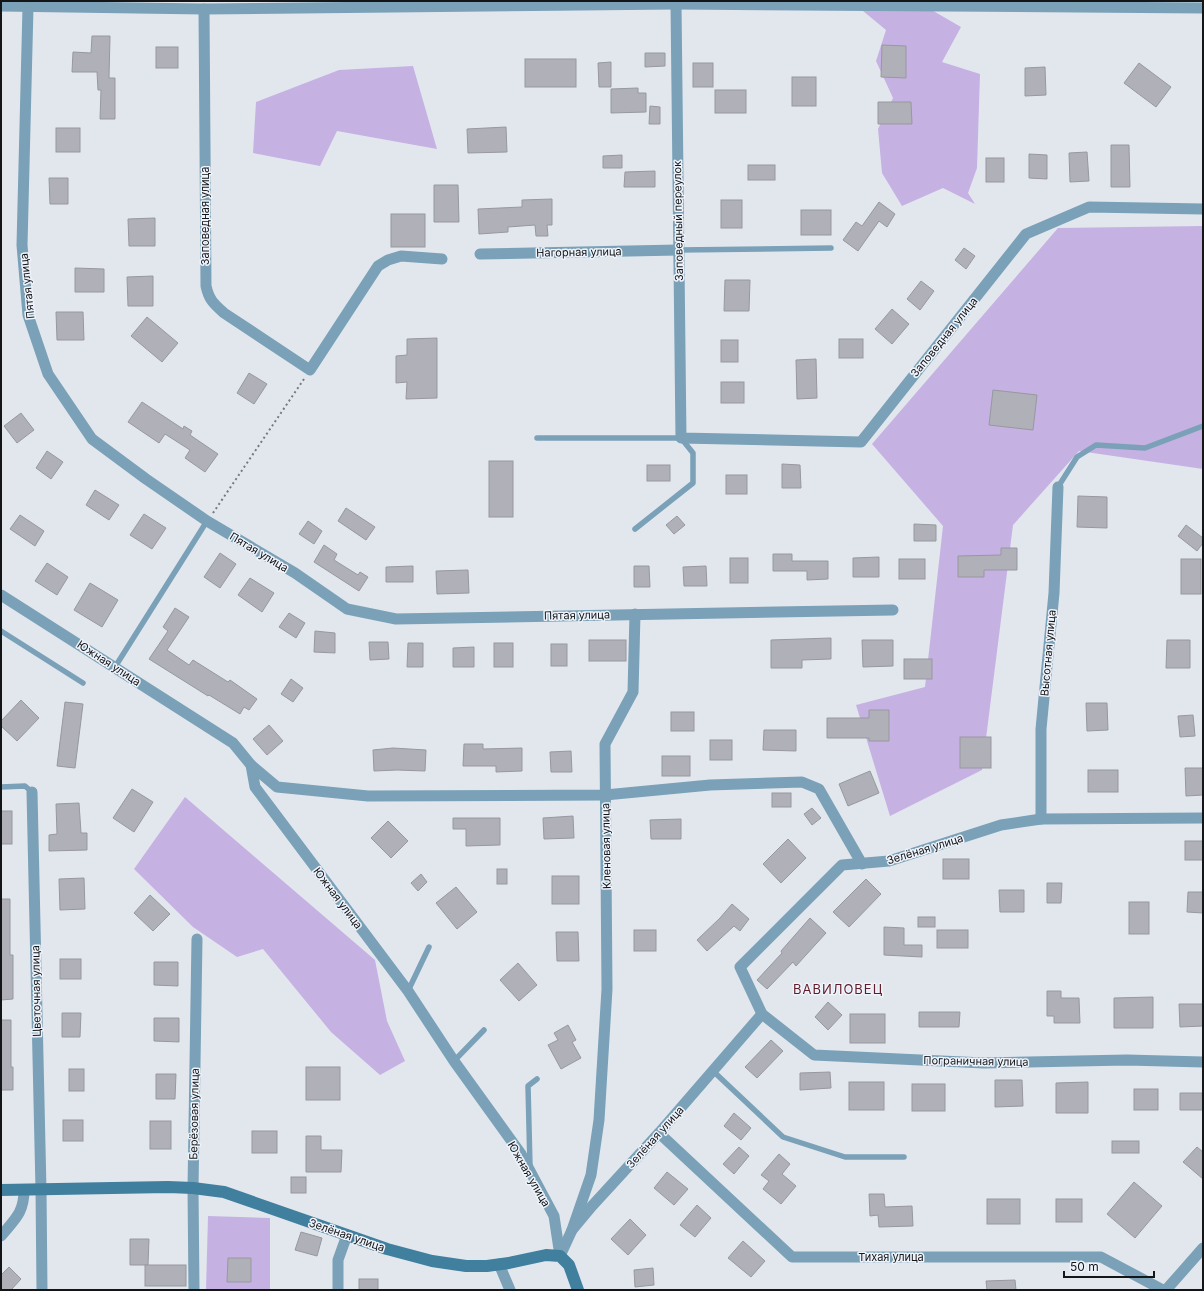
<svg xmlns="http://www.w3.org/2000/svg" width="1204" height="1291" font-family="Inter,sans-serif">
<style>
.green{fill:#c6b1e3}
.building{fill:#afb0b8;stroke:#9798a0}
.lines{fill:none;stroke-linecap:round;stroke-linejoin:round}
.path{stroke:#76797e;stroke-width:2;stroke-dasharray:2 3;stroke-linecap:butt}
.lane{stroke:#7aa1b7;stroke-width:5.5}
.street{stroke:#7aa1b7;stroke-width:11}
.secondary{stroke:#417f9e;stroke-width:12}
.labels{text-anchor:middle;stroke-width:3;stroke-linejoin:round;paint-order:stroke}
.street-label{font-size:11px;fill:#131517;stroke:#eff4fc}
.quarter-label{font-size:13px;letter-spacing:1px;fill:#621c27;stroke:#eff4fc}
</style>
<rect width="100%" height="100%" fill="#e2e7ee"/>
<!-- green -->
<g class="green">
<path d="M 851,1 L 923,5 L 961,27 L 942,62 L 980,74 L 977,168 L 968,193 L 975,204 L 943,188 L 902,206 L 882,173 L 878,129 L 893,98 L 876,61 L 886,30 Z"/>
<path d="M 413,66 L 437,149 L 337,131 L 320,166 L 253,153 L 256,102 L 339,70 Z"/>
<path d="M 1203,226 L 1203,469 L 1079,451 L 1013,525 L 982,770 L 890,816 L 856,705 L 925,687 L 943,526 L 872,444 L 1058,228 Z"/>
<path d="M 185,797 L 375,960 L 387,1021 L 405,1061 L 380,1075 L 331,1032 L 263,949 L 237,957 L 193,927 L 134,869 Z"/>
<path d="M 208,1216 L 270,1218 L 270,1290 L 206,1290 Z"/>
</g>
<!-- building -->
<g class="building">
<path d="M 92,36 L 110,36 L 109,78 L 115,78 L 115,119 L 100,119 L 101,90 L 98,90 L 97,72 L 72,72 L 73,52 L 91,53 Z"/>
<path d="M 882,45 L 906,46 L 906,78 L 881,77 Z"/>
<rect x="156" y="47" width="22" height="21"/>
<path d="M 645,53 L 665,53 L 665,66 L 645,67 Z"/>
<rect x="525" y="59" width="51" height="28"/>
<path d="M 611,62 L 611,87 L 599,87 L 598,63 Z"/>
<rect x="693" y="63" width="20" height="24"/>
<path d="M 1139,63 L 1171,87 L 1156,107 L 1124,83 Z"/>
<path d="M 1045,67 L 1046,95 L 1025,96 L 1025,68 Z"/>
<rect x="792" y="77" width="24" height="29"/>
<path d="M 638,88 L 638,93 L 646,93 L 646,112 L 611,113 L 611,89 Z"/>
<rect x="715" y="90" width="31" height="23"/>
<path d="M 878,102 L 911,102 L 912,124 L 878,124 Z"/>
<path d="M 650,106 L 660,107 L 660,124 L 649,124 Z"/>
<path d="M 506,127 L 507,152 L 468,153 L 467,129 Z"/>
<rect x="56" y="128" width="24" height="24"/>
<path d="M 1111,145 L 1129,145 L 1130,187 L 1111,187 Z"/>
<path d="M 1087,152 L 1089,181 L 1070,182 L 1069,153 Z"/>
<path d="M 1029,154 L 1047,155 L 1047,179 L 1029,178 Z"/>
<path d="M 622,155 L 622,168 L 603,168 L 603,156 Z"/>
<rect x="986" y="158" width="18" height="24"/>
<rect x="748" y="165" width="27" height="15"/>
<path d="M 655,171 L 655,187 L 624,187 L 625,172 Z"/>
<path d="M 49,178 L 68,178 L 68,204 L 50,204 Z"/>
<path d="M 434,185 L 458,185 L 459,222 L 434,222 Z"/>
<path d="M 552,199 L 552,225 L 547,225 L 548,236 L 536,236 L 535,225 L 508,227 L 508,232 L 479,234 L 478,209 L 522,207 L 522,200 Z"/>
<rect x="721" y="200" width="21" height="28"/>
<path d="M 879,202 L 895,214 L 887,227 L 879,221 L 858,251 L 843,240 L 856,222 L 862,226 Z"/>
<rect x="801" y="210" width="30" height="25"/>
<rect x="391" y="214" width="34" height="33"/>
<path d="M 155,218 L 155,246 L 129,246 L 128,219 Z"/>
<path d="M 964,248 L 975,256 L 966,269 L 955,260 Z"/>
<path d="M 75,268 L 104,269 L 104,292 L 75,292 Z"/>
<path d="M 153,276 L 153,306 L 128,306 L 127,277 Z"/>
<path d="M 725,280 L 750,280 L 749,311 L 724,311 Z"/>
<path d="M 921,281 L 934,291 L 920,310 L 907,299 Z"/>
<path d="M 892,309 L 909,324 L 892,344 L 875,329 Z"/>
<path d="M 56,312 L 83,312 L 84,340 L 57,340 Z"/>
<path d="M 147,317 L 178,343 L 162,362 L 131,336 Z"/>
<path d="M 437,338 L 437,398 L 406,399 L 407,382 L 396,383 L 396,356 L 407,355 L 407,339 Z"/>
<rect x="839" y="339" width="24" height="19"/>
<rect x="721" y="340" width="17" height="22"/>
<path d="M 816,359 L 817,398 L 797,399 L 796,360 Z"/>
<path d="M 249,373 L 267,384 L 254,404 L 237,393 Z"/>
<rect x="721" y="382" width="23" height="21"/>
<path d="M 993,390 L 1037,395 L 1033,430 L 989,425 Z"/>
<path d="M 142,402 L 183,429 L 184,426 L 192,431 L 190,435 L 218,454 L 205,472 L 185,458 L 190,450 L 165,434 L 159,443 L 128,422 Z"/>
<path d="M 21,413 L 34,430 L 17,443 L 4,426 Z"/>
<path d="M 47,451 L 63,462 L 51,479 L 36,468 Z"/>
<rect x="489" y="461" width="24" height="56"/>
<path d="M 782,464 L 800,465 L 801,488 L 782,488 Z"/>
<rect x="647" y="465" width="23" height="16"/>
<rect x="726" y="475" width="21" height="19"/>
<path d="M 95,490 L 119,505 L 109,520 L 86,505 Z"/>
<path d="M 1078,496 L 1107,497 L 1107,528 L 1077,527 Z"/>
<path d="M 346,508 L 375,527 L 366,540 L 338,521 Z"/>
<path d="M 144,514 L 166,528 L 152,549 L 130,535 Z"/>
<path d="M 20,515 L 44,531 L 35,546 L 10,529 Z"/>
<path d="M 677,516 L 685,525 L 674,534 L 666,525 Z"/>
<path d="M 308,521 L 322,531 L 314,544 L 299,534 Z"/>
<path d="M 914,524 L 936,525 L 936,541 L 914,541 Z"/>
<path d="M 1186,525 L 1203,538 L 1203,543 L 1197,551 L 1178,536 Z"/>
<path d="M 324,545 L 337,554 L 334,560 L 358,575 L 360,572 L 368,577 L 359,591 L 314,562 Z"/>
<path d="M 1001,548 L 1017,548 L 1017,570 L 984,570 L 984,577 L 958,577 L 958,556 L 1001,555 Z"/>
<path d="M 220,553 L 236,564 L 220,588 L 204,577 Z"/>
<path d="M 773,554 L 792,554 L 792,561 L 828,561 L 828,579 L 807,580 L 807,571 L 773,571 Z"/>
<path d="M 879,557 L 879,577 L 853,577 L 853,558 Z"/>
<rect x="730" y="558" width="18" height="25"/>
<rect x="899" y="559" width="26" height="20"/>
<rect x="1181" y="559" width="20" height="35"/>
<path d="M 47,563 L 68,577 L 57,595 L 35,581 Z"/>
<path d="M 413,566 L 413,582 L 386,582 L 386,567 Z"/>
<path d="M 634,566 L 649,566 L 650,587 L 634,587 Z"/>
<path d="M 706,566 L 707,586 L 684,586 L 683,567 Z"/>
<path d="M 468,570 L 469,593 L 437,594 L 436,571 Z"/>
<path d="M 250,578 L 274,593 L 262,612 L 238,595 Z"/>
<path d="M 90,583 L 118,600 L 102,627 L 74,610 Z"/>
<path d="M 175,608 L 189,617 L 167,650 L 189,665 L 193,660 L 228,682 L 230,680 L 257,699 L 249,710 L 244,707 L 240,714 L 209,695 L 208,696 L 149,659 L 168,631 L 163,627 Z"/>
<path d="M 289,613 L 305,623 L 296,638 L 279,627 Z"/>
<path d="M 315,631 L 335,633 L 335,653 L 314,652 Z"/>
<path d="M 831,638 L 831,659 L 802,660 L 802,668 L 771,668 L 771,640 Z"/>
<rect x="589" y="640" width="37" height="21"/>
<path d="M 862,640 L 893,640 L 893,666 L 863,667 Z"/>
<path d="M 1167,640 L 1190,640 L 1190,668 L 1166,668 Z"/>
<path d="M 369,642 L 388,642 L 389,659 L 370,660 Z"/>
<path d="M 408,643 L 423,643 L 423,667 L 407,667 Z"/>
<rect x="494" y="643" width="19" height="24"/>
<rect x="551" y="644" width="16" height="22"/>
<path d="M 474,647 L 474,667 L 453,667 L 453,648 Z"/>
<rect x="904" y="659" width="28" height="20"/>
<path d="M 291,679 L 303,688 L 293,702 L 281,694 Z"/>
<path d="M 21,700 L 39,718 L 17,741 L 1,726 L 1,721 Z"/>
<path d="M 65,702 L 83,704 L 75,768 L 57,766 Z"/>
<path d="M 1086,703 L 1107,703 L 1108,730 L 1087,731 Z"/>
<path d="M 869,710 L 889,710 L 889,741 L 869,741 L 869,738 L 827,738 L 827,718 L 869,718 Z"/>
<rect x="671" y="712" width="23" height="19"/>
<path d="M 1193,715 L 1195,736 L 1180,737 L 1178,716 Z"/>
<path d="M 269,725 L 283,741 L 267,755 L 253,739 Z"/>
<path d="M 764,730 L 796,730 L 796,751 L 763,750 Z"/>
<rect x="960" y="737" width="31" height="31"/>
<rect x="710" y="740" width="22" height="20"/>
<path d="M 464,744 L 483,744 L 483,749 L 522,748 L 522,771 L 496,772 L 496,766 L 463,766 Z"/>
<path d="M 393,748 L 426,750 L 425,771 L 397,770 L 374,771 L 373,750 Z"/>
<path d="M 571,751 L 572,772 L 551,772 L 550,752 Z"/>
<rect x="662" y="756" width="28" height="20"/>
<path d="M 1185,768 L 1203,768 L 1203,795 L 1186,796 Z"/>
<rect x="1088" y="770" width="30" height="22"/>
<path d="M 870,771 L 879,793 L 848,806 L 839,784 Z"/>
<path d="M 132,789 L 153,802 L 134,832 L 113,818 Z"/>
<rect x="772" y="793" width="19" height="14"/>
<path d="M 79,803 L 81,833 L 87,833 L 87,850 L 49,851 L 49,835 L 57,834 L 56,804 Z"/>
<path d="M 812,808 L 821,818 L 812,825 L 804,814 Z"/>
<rect x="1" y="811" width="11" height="33"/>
<path d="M 573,816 L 574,838 L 544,839 L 543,818 Z"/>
<path d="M 453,818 L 500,818 L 500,845 L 466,846 L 466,829 L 453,829 Z"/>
<path d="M 681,819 L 681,839 L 651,839 L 650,820 Z"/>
<path d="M 388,821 L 408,841 L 391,858 L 371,838 Z"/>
<path d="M 788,839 L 806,858 L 781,883 L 763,864 Z"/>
<rect x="1185" y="841" width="18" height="19"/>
<rect x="943" y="859" width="26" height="20"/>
<rect x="497" y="869" width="10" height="15"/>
<path d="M 421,874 L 427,882 L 418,891 L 411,883 Z"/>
<rect x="552" y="876" width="27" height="28"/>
<path d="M 84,878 L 85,909 L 60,910 L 59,879 Z"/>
<path d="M 866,879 L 881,894 L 849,927 L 833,912 Z"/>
<path d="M 1047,883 L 1062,883 L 1061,903 L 1047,903 Z"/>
<path d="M 456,887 L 477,912 L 457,929 L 436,903 Z"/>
<path d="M 999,890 L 1024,890 L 1024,912 L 1000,912 Z"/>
<path d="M 1188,892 L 1203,892 L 1203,913 L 1187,912 Z"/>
<path d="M 150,895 L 170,914 L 153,931 L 134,913 Z"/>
<path d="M 1,899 L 10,899 L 10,955 L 13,955 L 13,999 L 1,1000 Z"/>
<rect x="1129" y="902" width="20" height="32"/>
<path d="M 732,904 L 749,919 L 740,931 L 734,926 L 707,951 L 697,940 L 720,918 Z"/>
<rect x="918" y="917" width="17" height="10"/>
<path d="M 810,918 L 826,933 L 796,966 L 793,962 L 767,989 L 757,980 L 782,953 L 781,951 Z"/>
<path d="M 884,927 L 904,928 L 904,945 L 922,945 L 922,957 L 884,955 Z"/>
<rect x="634" y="930" width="22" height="21"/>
<rect x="937" y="930" width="31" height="18"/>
<path d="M 556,932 L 578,932 L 579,961 L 557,961 Z"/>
<rect x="60" y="959" width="21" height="20"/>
<path d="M 154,962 L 178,962 L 178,986 L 154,985 Z"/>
<path d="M 518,963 L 537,985 L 519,1001 L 500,980 Z"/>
<path d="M 1047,991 L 1061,991 L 1061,998 L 1079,998 L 1080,1023 L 1054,1023 L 1054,1016 L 1047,1016 Z"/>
<path d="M 1153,997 L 1153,1028 L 1114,1028 L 1114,998 Z"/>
<path d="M 828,1002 L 842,1015 L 828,1030 L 815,1017 Z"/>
<path d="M 1179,1004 L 1203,1004 L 1203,1026 L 1180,1027 Z"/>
<path d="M 919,1012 L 960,1012 L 959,1027 L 919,1027 Z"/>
<path d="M 62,1013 L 81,1013 L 80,1037 L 62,1037 Z"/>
<rect x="850" y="1014" width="35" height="29"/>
<path d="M 154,1018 L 179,1018 L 179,1042 L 154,1041 Z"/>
<path d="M 1,1020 L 11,1020 L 11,1067 L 13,1067 L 13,1090 L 1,1090 Z"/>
<path d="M 568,1025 L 576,1040 L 572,1042 L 581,1058 L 561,1069 L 548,1045 L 558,1040 L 554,1033 Z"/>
<path d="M 771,1040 L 783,1051 L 757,1078 L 745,1067 Z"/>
<rect x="306" y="1067" width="34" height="33"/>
<rect x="69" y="1069" width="15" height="22"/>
<path d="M 830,1072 L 831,1088 L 800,1090 L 800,1073 Z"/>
<path d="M 156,1074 L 176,1074 L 175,1099 L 156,1099 Z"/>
<path d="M 995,1080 L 1022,1080 L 1023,1106 L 995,1107 Z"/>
<rect x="849" y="1082" width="35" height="28"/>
<path d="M 1088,1082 L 1088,1113 L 1056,1113 L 1056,1083 Z"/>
<rect x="912" y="1084" width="33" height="27"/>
<rect x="1134" y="1089" width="24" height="21"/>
<path d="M 1180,1093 L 1202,1093 L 1203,1110 L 1180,1110 Z"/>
<path d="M 734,1113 L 751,1128 L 741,1140 L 724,1126 Z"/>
<rect x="63" y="1120" width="20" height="21"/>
<rect x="150" y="1121" width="21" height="28"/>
<rect x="252" y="1131" width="25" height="22"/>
<path d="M 306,1136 L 321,1136 L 321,1150 L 342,1150 L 341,1172 L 306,1172 Z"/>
<rect x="1112" y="1141" width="27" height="12"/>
<path d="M 739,1147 L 749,1156 L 734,1174 L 723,1164 Z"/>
<path d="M 1197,1147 L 1203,1152 L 1203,1179 L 1183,1162 Z"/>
<path d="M 779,1154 L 790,1164 L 782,1174 L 796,1186 L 781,1204 L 763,1189 L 769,1181 L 761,1175 Z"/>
<path d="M 667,1172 L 688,1189 L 674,1205 L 654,1188 Z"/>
<rect x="291" y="1177" width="15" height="16"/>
<path d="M 1134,1182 L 1162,1206 L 1135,1238 L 1107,1214 Z"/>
<path d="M 869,1194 L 884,1194 L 885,1207 L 912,1206 L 913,1226 L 879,1227 L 878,1215 L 870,1216 Z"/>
<rect x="987" y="1199" width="33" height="25"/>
<rect x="1056" y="1199" width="26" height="23"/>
<path d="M 697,1205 L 711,1218 L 695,1237 L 680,1225 Z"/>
<path d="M 630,1219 L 646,1235 L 628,1255 L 611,1239 Z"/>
<path d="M 301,1232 L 322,1238 L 317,1256 L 295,1250 Z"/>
<path d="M 130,1239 L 149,1239 L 148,1265 L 130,1265 Z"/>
<path d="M 743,1241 L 765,1261 L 751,1277 L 728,1258 Z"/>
<path d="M 228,1258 L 251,1258 L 251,1282 L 227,1282 Z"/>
<rect x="145" y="1265" width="41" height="21"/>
<path d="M 9,1267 L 21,1279 L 11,1290 L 1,1290 L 1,1275 Z"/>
<path d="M 653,1268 L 654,1285 L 635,1287 L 634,1270 Z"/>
<rect x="359" y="1279" width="19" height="11"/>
<path d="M 1015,1280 L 1016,1290 L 987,1290 L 986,1281 Z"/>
</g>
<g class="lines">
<!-- path -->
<path class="path" d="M 213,513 L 304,379"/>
<!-- lane -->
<g class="lane">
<path d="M 678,250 L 831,248"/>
<path d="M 537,438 L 681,438 L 693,453 L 693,483 L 635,529"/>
<path d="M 1058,487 L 1077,457 L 1096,445 L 1145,448 L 1203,426"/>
<path d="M 1,631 L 83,683"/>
<path d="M 115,667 L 207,521"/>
<path d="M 1,787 L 25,786 L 32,792"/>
<path d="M 408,991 L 429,947"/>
<path d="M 454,1061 L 484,1030"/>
<path d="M 713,1071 L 783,1137 L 845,1157 L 904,1157"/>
<path d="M 530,1167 L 528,1086 L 537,1079"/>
</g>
<!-- street -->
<g class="street">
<path d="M 676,4 L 681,438 L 861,442 L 1026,234 L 1089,207 L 1203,209"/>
<path d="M 1,6 L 204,9 L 676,4 L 1203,8"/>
<path d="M 28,7 L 22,245 L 28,315 L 48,374 L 92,439 L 146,479 L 207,521 L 295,573 L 347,609 L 396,619 L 893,610"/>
<path d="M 204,9 L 206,286 C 209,300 214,304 224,313 L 310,370 L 378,266 L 388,260 L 401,256 L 442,259"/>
<path d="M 480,254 L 678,250"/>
<path d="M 1,595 L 233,743 L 251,765 L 255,787 L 408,991 L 454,1061 L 521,1154 L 554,1216 L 560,1256"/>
<path d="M 251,765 L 277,787 L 368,796 L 605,795 L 710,785 L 802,782 L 819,789 L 862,864"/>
<path d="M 32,792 L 41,1190 L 42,1290"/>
<path d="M 1203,818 L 1041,819 L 1001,825 L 889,861 L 842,865 L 740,967 L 762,1014 L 814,1055 L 984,1063 L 1127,1060 L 1203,1062"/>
<path d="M 1041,819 L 1041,729 L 1054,593 L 1058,487"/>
<path d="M 659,1133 L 792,1257 L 1101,1257 L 1163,1290"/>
<path d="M 572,1230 L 591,1175 L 599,1120 L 607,989 L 605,744 L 633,692 L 635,614"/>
<path d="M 1,1236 C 15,1219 24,1213 24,1190"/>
<path d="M 560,1256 L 572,1230 L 592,1206 L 659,1133 L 762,1014"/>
<path d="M 499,1264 L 510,1290"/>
<path d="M 194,1290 L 193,1188 L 197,939"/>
<path d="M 338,1290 L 338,1260 L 347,1235"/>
<path d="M 1166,1290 L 1203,1248"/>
</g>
<!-- secondary -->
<path class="secondary" d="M 1,1190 L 168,1187 L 193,1188 L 224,1192 L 387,1249 L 432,1261 L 466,1266 L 487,1266 L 509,1263 L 546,1255 L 560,1256 L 569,1265 L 578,1290"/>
</g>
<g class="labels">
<!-- street labels -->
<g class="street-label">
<text transform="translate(205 216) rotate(-90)" y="4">Заповедная улица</text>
<text transform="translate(678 221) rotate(-91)" y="4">Заповедный переулок</text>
<text transform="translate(579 252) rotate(-1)" y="4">Нагорная улица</text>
<text transform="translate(27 286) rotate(-96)" y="4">Пятая улица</text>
<text transform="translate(944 337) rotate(-51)" y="4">Заповедная улица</text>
<text transform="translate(259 552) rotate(31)" y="4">Пятая улица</text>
<text transform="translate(577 615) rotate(-1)" y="4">Пятая улица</text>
<text transform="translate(1048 653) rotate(-85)" y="4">Высотная улица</text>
<text transform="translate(109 663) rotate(33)" y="4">Южная улица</text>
<text transform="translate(606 846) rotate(-91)" y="4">Кленовая улица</text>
<text transform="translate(925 849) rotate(-17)" y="4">Зелёная улица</text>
<text transform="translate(338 898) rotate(53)" y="4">Южная улица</text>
<text transform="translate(36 991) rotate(-91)" y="4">Цветочная улица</text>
<text transform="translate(976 1061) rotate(1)" y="4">Пограничная улица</text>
<text transform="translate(194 1114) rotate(-89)" y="4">Берёзовая улица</text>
<text transform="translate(655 1137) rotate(-48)" y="4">Зелёная улица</text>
<text transform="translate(529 1174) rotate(60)" y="4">Южная улица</text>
<text transform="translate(347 1235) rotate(19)" y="4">Зелёная улица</text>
<text x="891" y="1261">Тихая улица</text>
</g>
<!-- quarter labels -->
<g class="quarter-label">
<text x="838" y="994">ВАВИЛОВЕЦ</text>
</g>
</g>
<!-- border -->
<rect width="1204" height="1291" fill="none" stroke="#131517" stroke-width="4"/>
<!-- scale -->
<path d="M1064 1271v6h90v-6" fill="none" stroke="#131517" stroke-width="2"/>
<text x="1070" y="1271" font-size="12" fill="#131517" stroke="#eff4fc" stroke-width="3" paint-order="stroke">50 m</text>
</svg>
